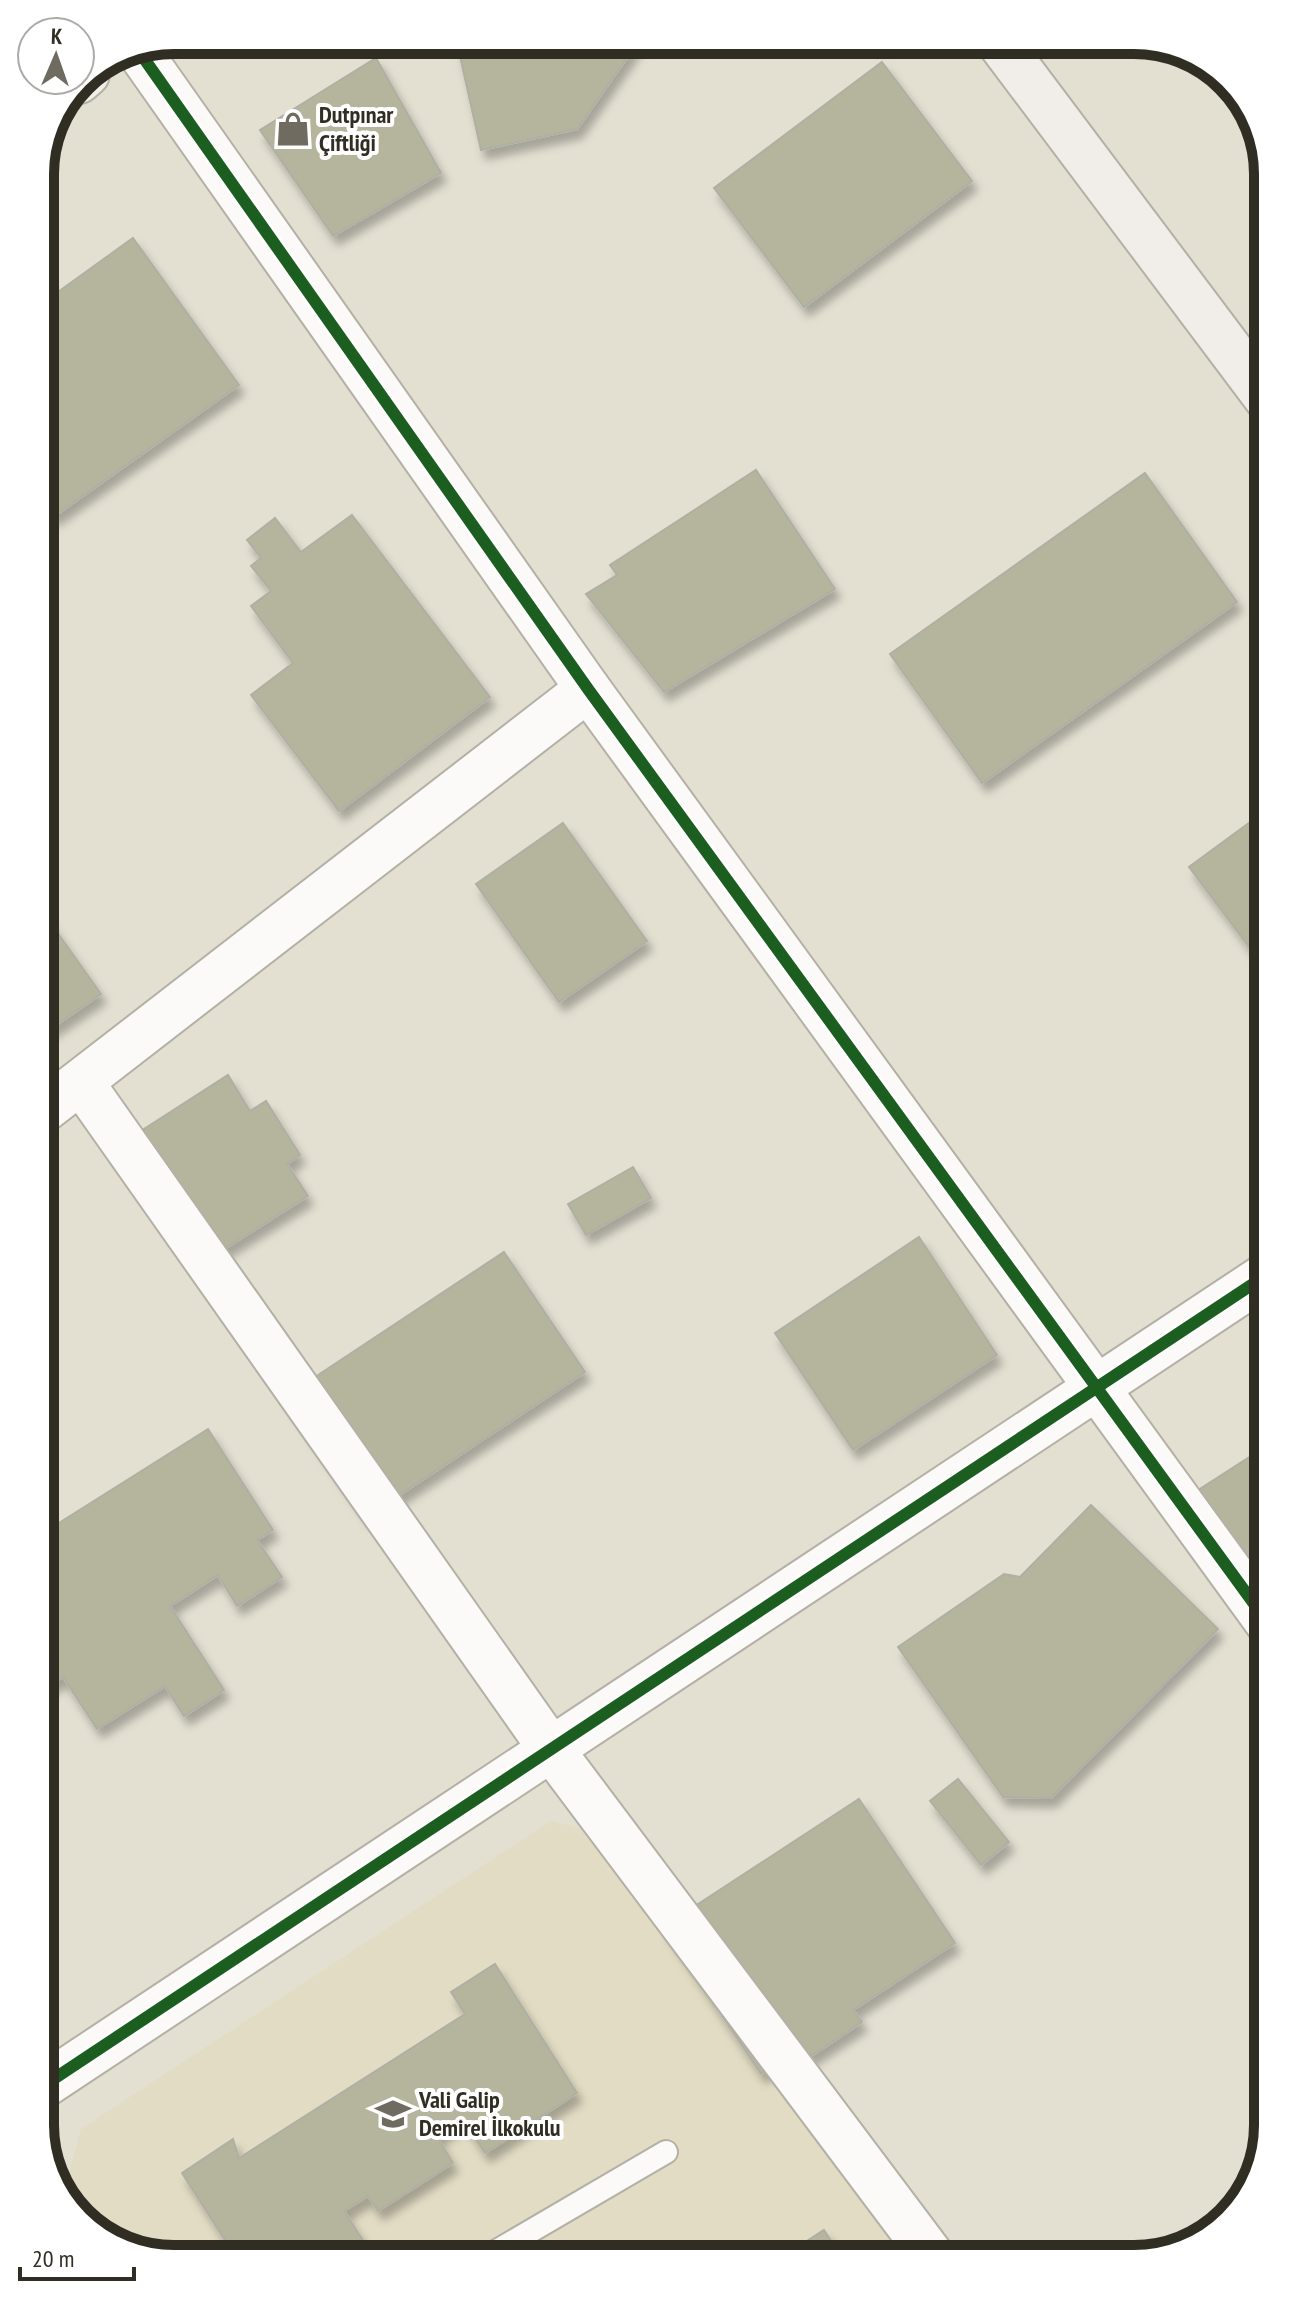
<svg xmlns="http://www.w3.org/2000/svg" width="1308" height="2299" font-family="'PT Sans Narrow',sans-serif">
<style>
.built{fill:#e2dcc4}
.building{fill:#b5b59e;stroke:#afafa3;stroke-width:2;filter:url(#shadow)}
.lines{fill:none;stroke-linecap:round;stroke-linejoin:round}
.lane-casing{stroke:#b3b0a6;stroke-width:26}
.street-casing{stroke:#b3b0a6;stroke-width:48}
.secondary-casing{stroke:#b3b0a6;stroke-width:48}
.lane{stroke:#fbfaf8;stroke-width:22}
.street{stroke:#fbfaf8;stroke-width:44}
.secondary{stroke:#f1ede8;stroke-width:44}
.cycleway-casing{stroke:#fff;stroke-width:17}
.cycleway{stroke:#1b5e20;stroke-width:12}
.labels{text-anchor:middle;stroke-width:8;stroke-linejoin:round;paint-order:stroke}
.poi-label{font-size:24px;font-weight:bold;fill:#302d23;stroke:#fff;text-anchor:start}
.rim{fill:none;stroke:#302d23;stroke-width:10}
</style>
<defs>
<filter id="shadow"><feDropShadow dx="5" dy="9" stdDeviation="4" flood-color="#0004"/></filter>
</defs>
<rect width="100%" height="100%" fill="#e3dfd1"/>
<!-- built -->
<path class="built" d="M 551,1821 L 598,1833 L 908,2259 L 166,2259 L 100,2237 L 65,2189 L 81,2129 Z"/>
<!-- building -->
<g class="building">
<path d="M 636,45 L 577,129 L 481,150 L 458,47 Z"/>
<path d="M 376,58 L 441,173 L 333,236 L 260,130 Z"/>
<path d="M 882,62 L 972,181 L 804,307 L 714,188 Z"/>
<path d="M 133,238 L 239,385 L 53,517 L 40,499 L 40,305 Z"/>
<path d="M 756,470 L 835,589 L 664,692 L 586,594 L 617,575 L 610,565 Z"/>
<path d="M 1145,473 L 1237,602 L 982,783 L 890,654 Z"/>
<path d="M 352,515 L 490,697 L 339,811 L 251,695 L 293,663 L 251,606 L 271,591 L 251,566 L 261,558 L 247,540 L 275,518 L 301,552 Z"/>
<path d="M 1268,809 L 1268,972 L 1189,867 Z"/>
<path d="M 563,823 L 647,941 L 559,1002 L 476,884 Z"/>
<path d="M 40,908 L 101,994 L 40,1036 Z"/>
<path d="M 228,1075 L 250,1111 L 266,1101 L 300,1155 L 287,1164 L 308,1196 L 199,1265 L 113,1149 Z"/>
<path d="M 633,1167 L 651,1198 L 586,1235 L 568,1204 Z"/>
<path d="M 919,1237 L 997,1355 L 853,1450 L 775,1333 Z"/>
<path d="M 504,1252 L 585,1372 L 366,1517 L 285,1397 Z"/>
<path d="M 208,1429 L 273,1530 L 257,1540 L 282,1577 L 237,1606 L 218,1575 L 170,1606 L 224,1690 L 184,1716 L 165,1686 L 97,1729 L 63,1677 L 40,1692 L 40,1535 Z"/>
<path d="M 1268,1445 L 1268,1612 L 1192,1494 Z"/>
<path d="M 1091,1505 L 1218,1629 L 1051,1798 L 1003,1797 L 898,1647 L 1004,1574 L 1020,1577 Z"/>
<path d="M 958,1779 L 1009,1842 L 981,1865 L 930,1801 Z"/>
<path d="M 859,1799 L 955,1943 L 853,2010 L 862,2022 L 808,2058 L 801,2047 L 761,2074 L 663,1927 Z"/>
<path d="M 495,1964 L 577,2093 L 485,2153 L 463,2120 L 437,2137 L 453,2163 L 378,2211 L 368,2196 L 344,2211 L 366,2245 L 344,2259 L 237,2259 L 182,2173 L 233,2139 L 239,2158 L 465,2014 L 451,1992 Z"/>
<path d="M 824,2230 L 843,2259 L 779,2259 Z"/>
</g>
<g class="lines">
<!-- lane casing -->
<g class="lane-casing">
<path id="lane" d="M 483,2259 L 666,2152"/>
</g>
<!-- street casing -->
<g class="street-casing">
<g id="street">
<path d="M 138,50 L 588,689 L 1268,1623"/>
<path d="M 81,1082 L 551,1749 L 934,2259"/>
<path d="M 40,1113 L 588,689"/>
<path d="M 40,2088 L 1268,1274"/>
</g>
</g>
<!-- secondary casing -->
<g class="secondary-casing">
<g id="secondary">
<path d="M 999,42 L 1268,400"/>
<path d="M 79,81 L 87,74"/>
</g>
</g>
<!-- lane -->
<use href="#lane" class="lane"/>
<!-- street -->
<use href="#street" class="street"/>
<!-- secondary -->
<use href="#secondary" class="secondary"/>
<!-- cycleway casing -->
<g class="cycleway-casing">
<g id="cycleway">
<path d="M 138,50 L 588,689 L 1268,1623"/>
<path d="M 40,2088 L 1268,1274"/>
</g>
</g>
<!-- cycleway -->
<use href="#cycleway" class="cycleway"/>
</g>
<!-- icons -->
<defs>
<g id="shop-bare" transform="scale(2.76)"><path d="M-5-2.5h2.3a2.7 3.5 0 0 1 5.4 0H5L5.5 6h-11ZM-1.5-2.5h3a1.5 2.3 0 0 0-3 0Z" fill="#6f6b60" stroke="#fff" stroke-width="2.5" paint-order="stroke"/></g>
<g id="school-bare" transform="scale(2.76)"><path d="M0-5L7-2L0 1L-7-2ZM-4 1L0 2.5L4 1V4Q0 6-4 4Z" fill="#6f6b60" stroke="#fff" stroke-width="2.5" paint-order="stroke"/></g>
</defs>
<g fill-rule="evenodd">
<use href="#shop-bare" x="293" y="129"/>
<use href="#school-bare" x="393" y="2114"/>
</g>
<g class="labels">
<!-- poi labels -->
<g class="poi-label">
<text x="319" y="123">Dutpınar<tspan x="319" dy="28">Çiftliği</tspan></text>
<text x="419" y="2108">Vali Galip<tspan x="419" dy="28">Demirel İlkokulu</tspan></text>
</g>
</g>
<!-- crop -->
<path d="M0 0H1308V2299H0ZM174 54H1134A120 120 0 0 1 1254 174V2125A120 120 0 0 1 1134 2245H174A120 120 0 0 1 54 2125V174A120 120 0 0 1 174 54Z" fill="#fff" fill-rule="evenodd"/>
<path class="rim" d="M174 54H1134A120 120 0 0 1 1254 174V2125A120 120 0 0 1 1134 2245H174A120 120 0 0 1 54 2125V174A120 120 0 0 1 174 54Z"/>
<!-- north arrow -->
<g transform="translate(56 56) rotate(2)"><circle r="38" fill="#ffffff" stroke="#acaba7" stroke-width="2"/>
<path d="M0-6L14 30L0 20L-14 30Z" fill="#6f6b60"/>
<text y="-12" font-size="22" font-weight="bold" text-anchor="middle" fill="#302d23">K</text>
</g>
<!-- scale -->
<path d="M20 2267v12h114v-12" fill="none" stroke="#302d23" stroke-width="4"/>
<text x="32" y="2267" font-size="24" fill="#302d23" stroke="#ffffff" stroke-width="6" paint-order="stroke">20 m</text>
</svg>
